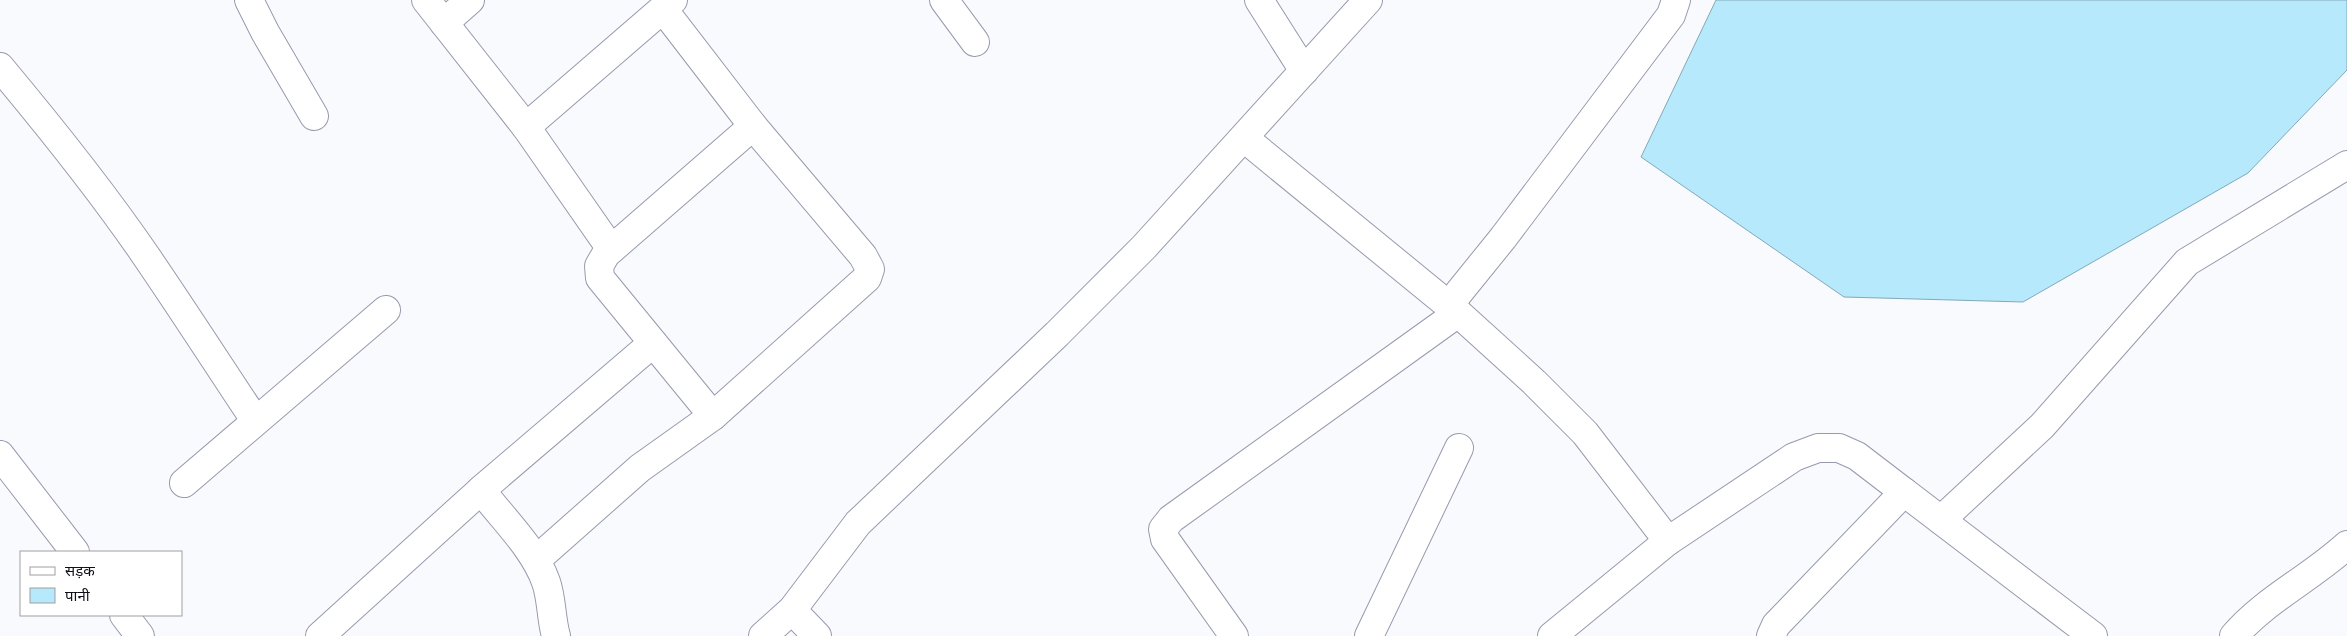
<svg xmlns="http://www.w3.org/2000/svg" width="2347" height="636" font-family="Manrope,'Noto Sans Devanagari',sans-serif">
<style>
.water{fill:#b5e9fb;stroke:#83a8b7}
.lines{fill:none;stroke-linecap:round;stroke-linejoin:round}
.minor-casing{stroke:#979aad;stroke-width:30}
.minor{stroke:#fff;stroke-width:28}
</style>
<rect width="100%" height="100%" fill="#f9fafe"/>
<!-- water -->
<path class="water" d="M 1716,0 L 2347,0 L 2347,70 L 2248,173 L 2023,302 L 1844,297 L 1641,157 Z"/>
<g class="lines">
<!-- minor casing -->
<g class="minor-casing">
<g id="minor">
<path d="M 249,0 L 265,32 L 314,116"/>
<path d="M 426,0 L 526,127 L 611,249"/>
<path d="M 944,0 L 975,42"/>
<path d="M 1259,0 L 1304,71"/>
<path d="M 444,23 L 470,0"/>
<path d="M 0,67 C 51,128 101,190 146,256 C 183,310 219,366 255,420"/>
<path d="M 526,127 L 673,0"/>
<path d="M 1244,138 L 1458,313 L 1534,382 L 1585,433 L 1668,541"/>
<path d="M 1448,306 L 1503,238 L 1671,15 L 1676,0"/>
<path d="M 713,416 L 600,278 L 599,266 L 606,254 L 753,126"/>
<path d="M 0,455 L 75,552"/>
<path d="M 184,483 L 386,310"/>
<path d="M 481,490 L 653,343"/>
<path d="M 1904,492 L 2093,636"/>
<path d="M 1941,520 L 2042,426 L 2187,262 L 2347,165"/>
<path d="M 536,560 L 640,468 L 713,416 L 867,278 L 870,269 L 863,256 L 753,126 L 663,9"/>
<path d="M 792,610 L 817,636"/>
<path d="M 124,615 L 140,636"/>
<path d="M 320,636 L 481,490 C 503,519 534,548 546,582 C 552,599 551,619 556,636"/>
<path d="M 763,636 L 792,610 L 858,523 L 1057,334 L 1144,247 L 1368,0"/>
<path d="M 1234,636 L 1165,539 L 1163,529 L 1171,519 L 1458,313"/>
<path d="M 1369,636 L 1459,448"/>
<path d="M 1552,636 L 1668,541 L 1794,457 L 1818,448 L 1839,448 L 1857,456 L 1904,492 L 1776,625 L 1771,636"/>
<path d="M 2234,636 C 2266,599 2311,578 2347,545"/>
</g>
</g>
<!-- minor -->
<use href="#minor" class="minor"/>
</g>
<!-- legend -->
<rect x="20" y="551" width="162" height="65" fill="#ffffff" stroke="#9f9fa2"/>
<rect x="30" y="567" width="25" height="8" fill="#ffffff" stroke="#9f9fa2"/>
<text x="65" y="576" font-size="15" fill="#0f1017">सड़क</text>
<rect x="30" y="588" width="25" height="15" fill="#b5e9fb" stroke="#9f9fa2"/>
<text x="65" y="601" font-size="15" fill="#0f1017">पानी</text>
</svg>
